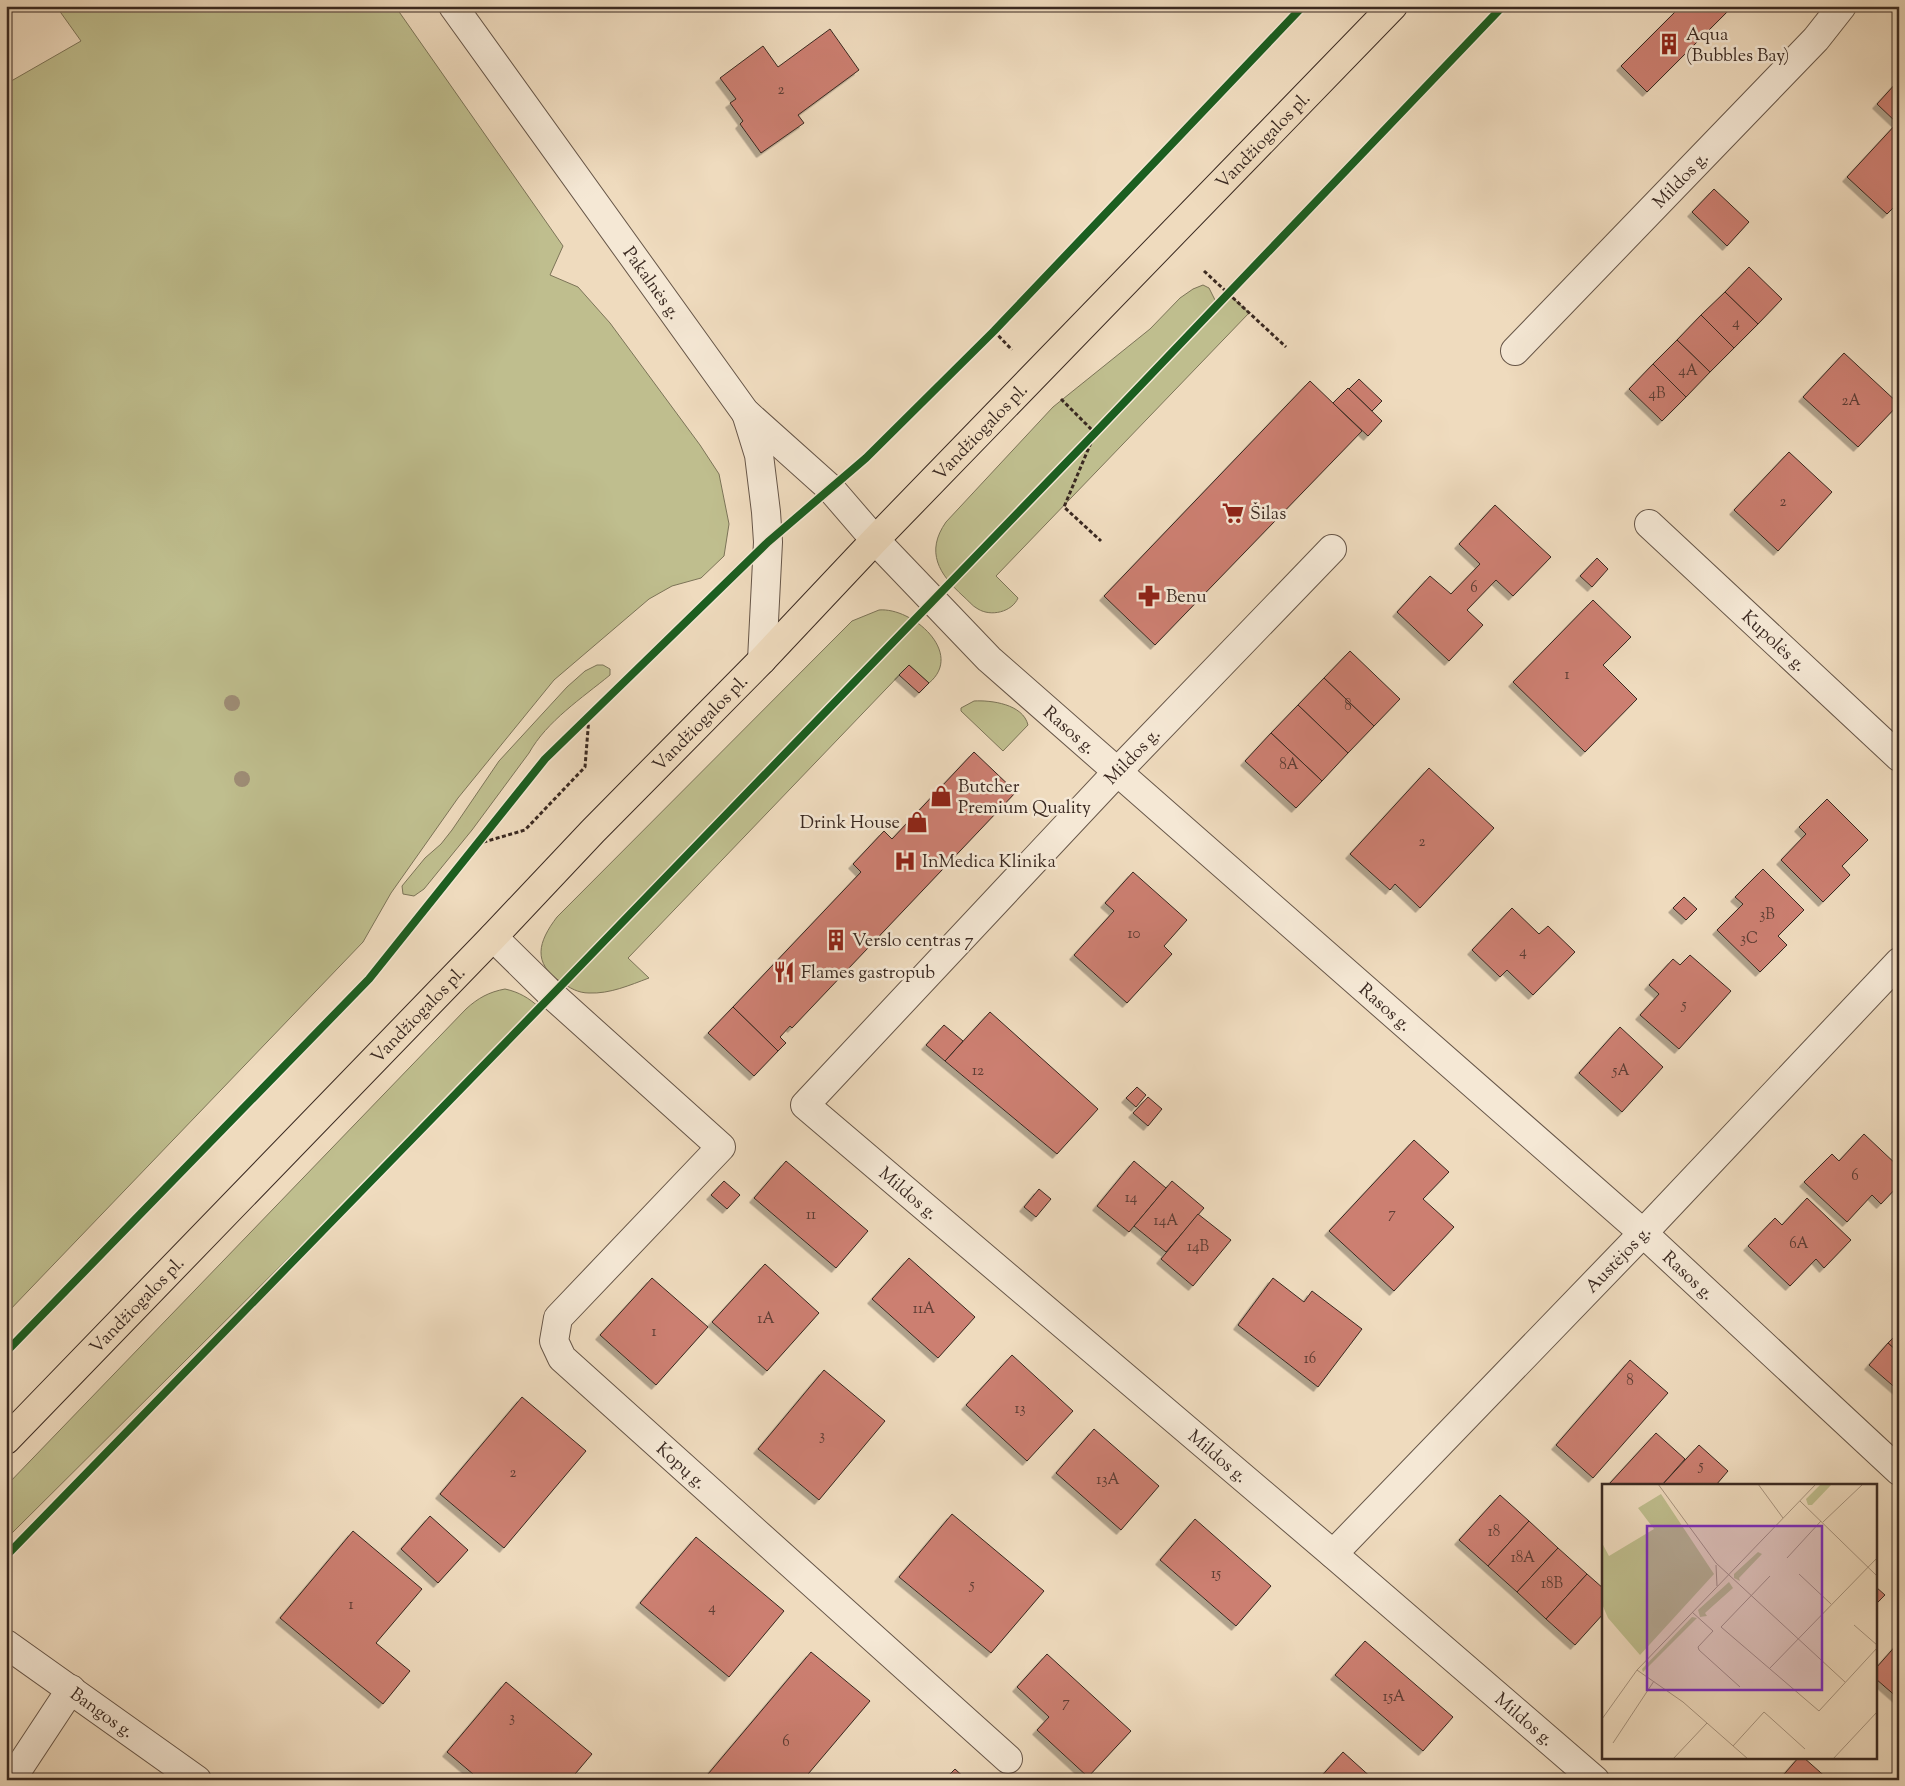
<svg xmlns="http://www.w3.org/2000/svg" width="1905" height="1786" font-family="'Sorts Mill Goudy',serif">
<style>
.green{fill:#bfbe8e;stroke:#7c7458}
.building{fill:#cc7f71;stroke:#3a2921;filter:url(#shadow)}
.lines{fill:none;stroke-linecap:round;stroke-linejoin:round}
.minor-casing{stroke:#675648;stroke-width:30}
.major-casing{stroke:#3a2921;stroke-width:30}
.path{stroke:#3a2921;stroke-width:3;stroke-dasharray:4 2.5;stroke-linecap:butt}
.minor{stroke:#f5e8d5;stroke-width:28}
.major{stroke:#efdbbe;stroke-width:28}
.cycleway-casing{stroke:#f5e8d5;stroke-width:11}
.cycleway{stroke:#1b5e20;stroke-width:8}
.tree{fill:#9e8d76}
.labels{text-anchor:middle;stroke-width:5;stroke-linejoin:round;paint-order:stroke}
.number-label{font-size:15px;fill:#5e3e35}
.poi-label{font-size:18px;fill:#3a2921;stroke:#f5e8d5;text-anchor:start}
.street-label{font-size:18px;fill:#3a2921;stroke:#f5e8d5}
.inset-road{fill:none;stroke:#a7947f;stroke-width:1}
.view{fill:#7b2cbf;fill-opacity:0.15;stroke:#7b2cbf;stroke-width:2.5}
.inset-edge{fill:none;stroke:#3a2921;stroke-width:2.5}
</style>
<defs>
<filter id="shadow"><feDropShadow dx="-4.5" dy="4.5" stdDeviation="0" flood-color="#0004"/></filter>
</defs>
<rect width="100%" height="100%" fill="#efdbbe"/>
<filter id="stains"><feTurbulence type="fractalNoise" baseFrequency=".004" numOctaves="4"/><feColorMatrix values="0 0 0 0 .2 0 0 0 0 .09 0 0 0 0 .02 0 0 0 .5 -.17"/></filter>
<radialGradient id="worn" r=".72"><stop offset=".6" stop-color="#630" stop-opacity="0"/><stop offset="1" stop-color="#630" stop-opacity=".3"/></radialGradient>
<!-- green -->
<g class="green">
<path d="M 56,6 L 395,6 L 563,246 L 550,275 L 578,287 L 610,323 L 700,445 L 719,474 L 729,524 L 724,556 L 701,578 L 672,586 L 649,599 L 554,680 L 458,798 L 391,893 L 363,942 L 6,1314 L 6,84 L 81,41 Z"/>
<path d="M 1203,285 L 1209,288 L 1217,304 L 1228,294 L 1249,313 L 996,576 L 1018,598 C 1012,612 991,617 978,609 C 972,606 968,600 963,596 C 939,574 925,552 946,522 L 1053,407 L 1150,329 L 1180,298 L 1193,289 Z"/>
<path d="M 879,610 C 912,607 965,653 929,683 L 909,665 L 628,958 L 649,978 C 630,985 610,994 589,993 C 578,993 570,988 561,982 C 532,963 538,942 557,917 L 852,621 Z"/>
<path d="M 597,665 L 603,665 L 610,669 L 610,675 C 582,698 547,721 529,753 L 472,830 L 424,889 L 414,896 L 403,894 L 402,886 L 425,858 L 441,844 L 452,830 L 499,761 L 567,687 L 585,671 Z"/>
<path d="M 974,701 C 991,700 1023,704 1028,725 L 1003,751 L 961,711 L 961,708 Z"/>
<path d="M 505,989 C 519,992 529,998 540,1008 L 6,1539 L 6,1486 L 466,1009 C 478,998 489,992 505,989 Z"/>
</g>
<!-- building -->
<g class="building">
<path d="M 1681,6 L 1733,6 L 1647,92 L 1621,66 Z"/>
<path d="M 830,29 L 859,70 L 798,115 L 804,123 L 761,153 L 740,124 L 743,121 L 730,103 L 736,99 L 720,78 L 763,46 L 778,67 Z"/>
<path d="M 1897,82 L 1899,202 L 1887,214 L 1847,177 L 1897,123 L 1877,104 Z"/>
<path d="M 1714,189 L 1749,222 L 1727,246 L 1692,212 Z"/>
<path d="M 1749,267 L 1782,299 L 1758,324 L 1725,292 Z"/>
<path d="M 1725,292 L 1758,324 L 1734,348 L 1701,315 Z"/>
<path d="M 1701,315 L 1734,348 L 1710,372 L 1677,340 Z"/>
<path d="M 1677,340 L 1710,372 L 1686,397 L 1653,364 Z"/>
<path d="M 1844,353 L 1899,404 L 1858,447 L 1803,397 Z"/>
<path d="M 1653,364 L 1686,397 L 1662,421 L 1629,389 Z"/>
<path d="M 1359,379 L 1382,401 L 1372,411 L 1349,389 Z"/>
<path d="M 1310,381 L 1362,431 L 1155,645 L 1104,596 Z"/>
<path d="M 1348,388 L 1382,421 L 1368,436 L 1333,403 Z"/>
<path d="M 1789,452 L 1832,492 L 1778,551 L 1734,510 Z"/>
<path d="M 1495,505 L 1551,557 L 1513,596 L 1496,580 L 1467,610 L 1483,625 L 1449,661 L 1397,612 L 1430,576 L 1451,594 L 1480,564 L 1459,544 Z"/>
<path d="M 1597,558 L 1608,569 L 1592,587 L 1580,576 Z"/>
<path d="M 1593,600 L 1631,637 L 1603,665 L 1637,699 L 1585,752 L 1513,682 Z"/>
<path d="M 1350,651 L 1400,699 L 1374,726 L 1324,678 Z"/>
<path d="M 909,665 L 929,683 L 919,693 L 899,675 Z"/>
<path d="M 1324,678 L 1374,726 L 1348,753 L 1298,705 Z"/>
<path d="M 1298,705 L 1348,753 L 1322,781 L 1271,733 Z"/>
<path d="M 1271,733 L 1322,781 L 1296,808 L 1245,761 Z"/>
<path d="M 974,752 L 1016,792 L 792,1028 L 790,1026 L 780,1037 L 786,1043 L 778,1051 L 733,1007 L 861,872 L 853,864 L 884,831 L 892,839 Z"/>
<path d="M 1429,768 L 1494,828 L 1420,908 L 1395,884 L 1390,890 L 1350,854 Z"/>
<path d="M 1827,799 L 1868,840 L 1842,866 L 1850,875 L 1823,902 L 1781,860 L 1806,834 L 1799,827 Z"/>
<path d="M 1763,869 L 1804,910 L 1778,936 L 1787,945 L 1760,972 L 1717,930 L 1743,904 L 1735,897 Z"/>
<path d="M 1133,872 L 1187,920 L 1164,946 L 1172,954 L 1127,1003 L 1074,955 L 1114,911 L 1105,903 Z"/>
<path d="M 1684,897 L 1697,909 L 1686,920 L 1673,908 Z"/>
<path d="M 1512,908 L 1539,934 L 1548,926 L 1575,952 L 1533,995 L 1507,970 L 1500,977 L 1472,950 Z"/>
<path d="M 1690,955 L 1731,991 L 1679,1049 L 1640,1015 L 1659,994 L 1649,985 L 1673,959 L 1680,965 Z"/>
<path d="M 733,1007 L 778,1051 L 754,1076 L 708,1033 Z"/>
<path d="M 990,1012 L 1098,1109 L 1057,1154 L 945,1061 Z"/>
<path d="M 944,1025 L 963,1041 L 945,1061 L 926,1045 Z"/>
<path d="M 1620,1027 L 1663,1067 L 1622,1112 L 1579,1073 Z"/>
<path d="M 1137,1087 L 1146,1095 L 1136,1107 L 1126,1098 Z"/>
<path d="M 1148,1097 L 1162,1109 L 1148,1126 L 1133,1113 Z"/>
<path d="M 1864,1134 L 1899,1167 L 1899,1185 L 1881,1204 L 1872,1195 L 1847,1222 L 1804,1182 L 1832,1154 L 1839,1161 Z"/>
<path d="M 1414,1140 L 1449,1172 L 1423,1199 L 1454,1227 L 1394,1291 L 1329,1231 Z"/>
<path d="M 786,1161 L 868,1231 L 836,1268 L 754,1198 Z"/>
<path d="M 1134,1161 L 1166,1188 L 1129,1232 L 1097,1206 Z"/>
<path d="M 724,1181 L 740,1195 L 727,1209 L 711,1195 Z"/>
<path d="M 1172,1181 L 1204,1208 L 1166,1252 L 1134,1226 Z"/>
<path d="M 1039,1189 L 1051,1199 L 1036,1217 L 1024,1207 Z"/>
<path d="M 1807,1198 L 1851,1240 L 1824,1268 L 1816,1259 L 1790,1286 L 1748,1246 L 1775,1218 L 1782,1225 Z"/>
<path d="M 1198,1214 L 1231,1240 L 1193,1286 L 1161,1259 Z"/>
<path d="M 909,1258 L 975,1317 L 938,1358 L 872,1299 Z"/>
<path d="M 765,1264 L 819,1313 L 767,1371 L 712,1322 Z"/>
<path d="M 652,1278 L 708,1327 L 656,1385 L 600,1335 Z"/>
<path d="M 1273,1278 L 1304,1302 L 1312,1291 L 1362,1329 L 1318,1387 L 1238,1325 Z"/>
<path d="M 1899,1332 L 1899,1353 L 1888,1343 Z"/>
<path d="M 1888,1343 L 1899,1353 L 1899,1391 L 1869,1365 Z"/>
<path d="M 1012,1355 L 1073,1411 L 1027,1461 L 966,1405 Z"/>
<path d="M 1630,1360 L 1668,1393 L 1593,1478 L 1556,1445 Z"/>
<path d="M 824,1370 L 885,1421 L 819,1500 L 758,1449 Z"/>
<path d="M 522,1397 L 586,1451 L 504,1548 L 440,1494 Z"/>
<path d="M 1094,1429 L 1159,1486 L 1121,1530 L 1056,1473 Z"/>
<path d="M 1656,1433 L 1685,1459 L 1662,1485 L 1612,1485 L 1610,1483 Z"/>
<path d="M 1699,1445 L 1728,1471 L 1716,1485 L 1662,1485 Z"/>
<path d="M 1500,1495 L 1529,1521 L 1488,1566 L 1459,1540 Z"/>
<path d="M 952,1514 L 1044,1591 L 991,1653 L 899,1577 Z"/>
<path d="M 430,1516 L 468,1550 L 438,1583 L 401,1549 Z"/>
<path d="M 1195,1519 L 1271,1586 L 1236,1626 L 1160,1560 Z"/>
<path d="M 1529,1521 L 1558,1548 L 1517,1592 L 1488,1566 Z"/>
<path d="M 353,1531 L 422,1589 L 376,1643 L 410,1671 L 383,1704 L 280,1618 Z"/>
<path d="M 696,1537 L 784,1611 L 729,1677 L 640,1603 Z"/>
<path d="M 1558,1548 L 1587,1574 L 1546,1619 L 1517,1592 Z"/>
<path d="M 1587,1574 L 1604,1589 L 1604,1613 L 1575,1645 L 1546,1619 Z"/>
<path d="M 1876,1587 L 1885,1595 L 1876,1604 Z"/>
<path d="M 1365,1641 L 1453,1717 L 1423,1751 L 1335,1675 Z"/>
<path d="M 1899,1642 L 1899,1699 L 1876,1679 L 1876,1668 Z"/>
<path d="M 811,1652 L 870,1701 L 803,1780 L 703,1780 Z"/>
<path d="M 1047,1654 L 1131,1731 L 1088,1777 L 1037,1730 L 1049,1717 L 1017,1687 Z"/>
<path d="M 506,1682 L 592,1754 L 570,1780 L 480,1780 L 447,1752 Z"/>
<path d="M 1343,1752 L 1374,1780 L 1318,1780 Z"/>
<path d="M 1799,1757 L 1803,1757 L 1829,1780 L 1779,1780 Z"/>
<path d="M 955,1769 L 967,1780 L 944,1780 Z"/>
</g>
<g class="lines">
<!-- minor casing -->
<g class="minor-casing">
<g id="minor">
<path id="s1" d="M 453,6 L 745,412 L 831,489 L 875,540 L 989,659 L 1643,1233 L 1899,1471"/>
<path id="s2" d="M 1515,351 L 1816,39 L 1842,6"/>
<path d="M 746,413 L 759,455 L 766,512 L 768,542 L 762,660"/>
<path id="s3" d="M 1649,524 L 1899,757"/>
<path id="s4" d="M 1332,549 L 1118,771 L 805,1105 L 1333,1554 L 1595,1780"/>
<path id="s5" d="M 493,937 L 552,995 L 721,1147 L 558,1318 L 554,1341 L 562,1358 L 1008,1759"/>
<path id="s6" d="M 1333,1554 L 1643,1233 L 1899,962"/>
<path id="s7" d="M 6,1644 L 197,1780"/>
<path d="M 11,1780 L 71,1689"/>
</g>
</g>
<!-- major casing -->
<g class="major-casing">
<g id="major">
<path id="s8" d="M 6,1440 L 493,937 L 593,831 L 762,660 L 875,540 L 1393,6"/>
</g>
</g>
<!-- path -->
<g class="path">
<path d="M 1204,271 L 1286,347"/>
<path d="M 994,331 L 1012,350"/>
<path d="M 1061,399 L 1095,433 L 1064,507 L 1101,541"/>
<path d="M 477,844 L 525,830 L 585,767 L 589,717"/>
</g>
<!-- minor -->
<use href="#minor" class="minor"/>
<!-- major -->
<use href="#major" class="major"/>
<!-- cycleway casing -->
<g class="cycleway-casing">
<g id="cycleway">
<path d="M 6,1352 L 369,979 L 545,759 L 768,542 L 866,458 L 994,331 L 1303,6"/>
<path d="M 6,1556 L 552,995 L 1095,433 L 1503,6"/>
</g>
</g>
<!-- cycleway -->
<use href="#cycleway" class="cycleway"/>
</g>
<!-- trees -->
<g class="tree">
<circle cx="232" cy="703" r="8"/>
<circle cx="242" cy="779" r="8"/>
</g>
<!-- icons -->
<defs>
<g id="building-bare" transform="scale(1.725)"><path d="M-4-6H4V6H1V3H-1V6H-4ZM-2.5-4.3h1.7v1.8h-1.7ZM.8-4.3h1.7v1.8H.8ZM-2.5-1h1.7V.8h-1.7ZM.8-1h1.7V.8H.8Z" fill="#8f2418" stroke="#f5e8d5" stroke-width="2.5" paint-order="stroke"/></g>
<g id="supermarket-bare" transform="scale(1.725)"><path d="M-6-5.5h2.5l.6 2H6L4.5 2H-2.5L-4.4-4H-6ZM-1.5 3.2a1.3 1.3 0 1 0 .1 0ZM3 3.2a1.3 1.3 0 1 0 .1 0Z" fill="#8f2418" stroke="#f5e8d5" stroke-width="2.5" paint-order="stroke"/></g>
<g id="pharmacy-bare" transform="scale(1.725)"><path d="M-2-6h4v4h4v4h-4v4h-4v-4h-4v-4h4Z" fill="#8f2418" stroke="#f5e8d5" stroke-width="2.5" paint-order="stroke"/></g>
<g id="shop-bare" transform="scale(1.725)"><path d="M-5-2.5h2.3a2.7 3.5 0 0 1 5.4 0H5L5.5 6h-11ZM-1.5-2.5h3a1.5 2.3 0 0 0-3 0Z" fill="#8f2418" stroke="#f5e8d5" stroke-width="2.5" paint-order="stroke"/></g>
<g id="hospital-bare" transform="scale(1.725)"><path d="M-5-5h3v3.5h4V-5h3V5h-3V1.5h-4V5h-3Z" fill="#8f2418" stroke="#f5e8d5" stroke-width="2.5" paint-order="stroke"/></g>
<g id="restaurant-bare" transform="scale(1.725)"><path d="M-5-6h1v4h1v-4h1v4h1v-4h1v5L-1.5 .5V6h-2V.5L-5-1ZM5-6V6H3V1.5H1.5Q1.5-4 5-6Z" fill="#8f2418" stroke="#f5e8d5" stroke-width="2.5" paint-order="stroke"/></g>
</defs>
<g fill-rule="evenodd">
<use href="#building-bare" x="1669" y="44"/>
<use href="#supermarket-bare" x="1233" y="513"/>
<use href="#pharmacy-bare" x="1149" y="596"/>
<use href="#shop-bare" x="941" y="796"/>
<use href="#shop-bare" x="917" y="822"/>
<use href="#hospital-bare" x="905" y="861"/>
<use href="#building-bare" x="836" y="940"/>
<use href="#restaurant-bare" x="784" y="972"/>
</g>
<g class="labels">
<!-- number labels -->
<g class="number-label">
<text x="781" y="94">2</text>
<text x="1736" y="327">4</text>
<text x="1688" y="375">4A</text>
<text x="1657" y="398">4B</text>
<text x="1851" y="405">2A</text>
<text x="1783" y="506">2</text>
<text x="1474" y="592">6</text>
<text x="1567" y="679">1</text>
<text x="1348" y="710">8</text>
<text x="1289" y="769">8A</text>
<text x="1422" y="846">2</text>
<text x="1767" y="919">3B</text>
<text x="1134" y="938">10</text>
<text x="1749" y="943">3C</text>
<text x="1523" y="956">4</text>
<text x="1684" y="1009">5</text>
<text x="978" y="1075">12</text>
<text x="1621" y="1075">5A</text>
<text x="1855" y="1180">6</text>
<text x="1131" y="1202">14</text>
<text x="1392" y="1218">7</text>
<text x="811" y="1219">11</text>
<text x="1166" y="1225">14A</text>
<text x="1799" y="1248">6A</text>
<text x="1198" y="1251">14B</text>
<text x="924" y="1313">11A</text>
<text x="766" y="1323">1A</text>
<text x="654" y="1336">1</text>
<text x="1310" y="1363">16</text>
<text x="1630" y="1385">8</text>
<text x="1020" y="1413">13</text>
<text x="822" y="1440">3</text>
<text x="1701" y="1470">5</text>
<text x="513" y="1477">2</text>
<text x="1108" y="1484">13A</text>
<text x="1494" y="1536">18</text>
<text x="1523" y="1562">18A</text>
<text x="1216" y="1578">15</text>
<text x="1552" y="1588">18B</text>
<text x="972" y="1589">5</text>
<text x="351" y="1609">1</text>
<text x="712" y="1612">4</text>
<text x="1394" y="1701">15A</text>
<text x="1066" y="1707">7</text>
<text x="512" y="1722">3</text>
<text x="786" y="1746">6</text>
</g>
<!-- poi labels -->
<g class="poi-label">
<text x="1686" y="40">Aqua<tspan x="1686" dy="21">(Bubbles Bay)</tspan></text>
<text x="1250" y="519">Šilas</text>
<text x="1166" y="602">Benu</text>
<text x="958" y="792">Butcher<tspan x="958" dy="21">Premium Quality</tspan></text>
<text x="900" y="828" text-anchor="end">Drink House</text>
<text x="922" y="867">InMedica Klinika</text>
<text x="852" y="946">Verslo centras 7</text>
<text x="801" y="978">Flames gastropub</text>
</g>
<!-- street labels -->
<g class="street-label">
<text dy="6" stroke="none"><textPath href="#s8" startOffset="1808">Vandžiogalos pl.</textPath></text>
<text dy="6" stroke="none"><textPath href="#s2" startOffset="238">Mildos g.</textPath></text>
<text dy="6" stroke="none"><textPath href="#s1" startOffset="341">Pakalnės g.</textPath></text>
<text dy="6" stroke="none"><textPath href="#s8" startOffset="1402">Vandžiogalos pl.</textPath></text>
<text dy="6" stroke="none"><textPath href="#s3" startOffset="171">Kupolės g.</textPath></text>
<text dy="6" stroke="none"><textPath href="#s8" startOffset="998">Vandžiogalos pl.</textPath></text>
<text dy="6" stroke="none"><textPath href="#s1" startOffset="955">Rasos g.</textPath></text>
<text transform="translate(1132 756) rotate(-46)" y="6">Mildos g.</text>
<text dy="6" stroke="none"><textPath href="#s1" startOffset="1375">Rasos g.</textPath></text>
<text dy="6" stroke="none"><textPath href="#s8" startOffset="592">Vandžiogalos pl.</textPath></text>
<text dy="6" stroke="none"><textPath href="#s4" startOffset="902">Mildos g.</textPath></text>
<text dy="6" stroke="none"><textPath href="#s6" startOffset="410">Austėjos g.</textPath></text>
<text dy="6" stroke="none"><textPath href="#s1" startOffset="1780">Rasos g.</textPath></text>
<text dy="6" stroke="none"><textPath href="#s8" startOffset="188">Vandžiogalos pl.</textPath></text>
<text dy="6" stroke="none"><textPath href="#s4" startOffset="1308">Mildos g.</textPath></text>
<text dy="6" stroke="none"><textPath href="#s5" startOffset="749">Kopų g.</textPath></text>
<text dy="6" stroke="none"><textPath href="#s7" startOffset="118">Bangos g.</textPath></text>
<text dy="6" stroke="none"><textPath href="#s4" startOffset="1712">Mildos g.</textPath></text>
</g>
</g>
<!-- overview -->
<g transform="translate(1602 1484)">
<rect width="275" height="275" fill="#efdbbe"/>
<path d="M 219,0 L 230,0 L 210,21 L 206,21 L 204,15 ZM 59,10 L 112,90 L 38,171 L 6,134 L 0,120 L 0,59 L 7,72 L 52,45 L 36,24 ZM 156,68 L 160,70 L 137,94 L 138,97 L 132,94 L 132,90 ZM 127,98 L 131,104 L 103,129 L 105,132 L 98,133 L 96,126 ZM 90,133 L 95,134 L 41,188 L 40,185 Z" fill="#bfbe8e"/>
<path class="inset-road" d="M 56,0 L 114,79 L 243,198M 156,0 L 181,34M 198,17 L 275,92M 221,38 L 261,0M 185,74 L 219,37M 114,81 L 115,102M 197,90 L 229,120M 168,92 L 119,143 L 217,227 L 275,164M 90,128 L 111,147 L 96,163 L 97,166 L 138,203M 252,141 L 275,161M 168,184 L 275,74M 35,186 L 81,218 L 146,275M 0,235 L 35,186 L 214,0M 11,259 L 52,197M 131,262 L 162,228 L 203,265M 71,275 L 105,239M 231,275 L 275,228"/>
<path class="view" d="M 45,42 L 220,42 L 220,206 L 45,206 Z"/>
<rect width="275" height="275" class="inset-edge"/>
</g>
<!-- margin -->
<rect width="1905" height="1786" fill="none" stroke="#efdbbe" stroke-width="25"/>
<rect x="8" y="8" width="1890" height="1771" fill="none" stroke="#3a2921" stroke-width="2.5"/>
<rect x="12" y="12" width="1880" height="1761" fill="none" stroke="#3a2921"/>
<rect width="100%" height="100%" filter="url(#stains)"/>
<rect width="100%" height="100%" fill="url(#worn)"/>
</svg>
